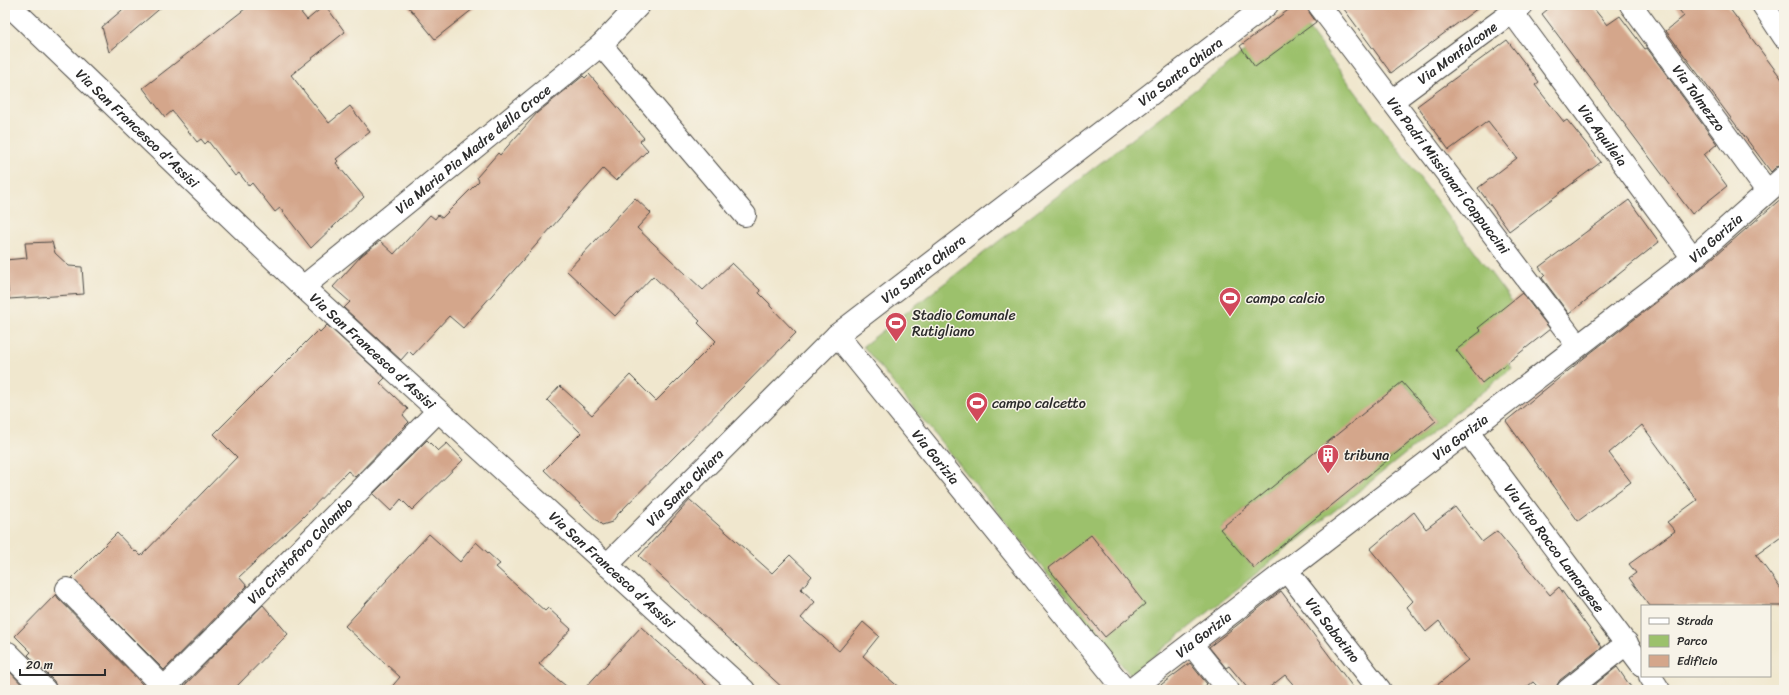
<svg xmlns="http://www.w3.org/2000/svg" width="1789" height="695" font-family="Sriracha,sans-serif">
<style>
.green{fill:#9cc16c;stroke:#64764c;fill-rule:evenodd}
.building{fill:#d4a68b}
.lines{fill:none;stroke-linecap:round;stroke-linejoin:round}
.street-casing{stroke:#494743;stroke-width:24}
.secondary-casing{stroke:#494743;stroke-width:24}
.street{stroke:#fff;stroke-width:22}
.secondary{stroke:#fff;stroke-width:22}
.labels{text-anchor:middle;stroke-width:3;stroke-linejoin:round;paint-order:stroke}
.street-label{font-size:14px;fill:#2b2b2b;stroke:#f7f3e8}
.poi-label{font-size:14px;fill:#2b2b2b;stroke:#f7f3e8;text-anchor:start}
</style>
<rect width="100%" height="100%" fill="#f7f3e8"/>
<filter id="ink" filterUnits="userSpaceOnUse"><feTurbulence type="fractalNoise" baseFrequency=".025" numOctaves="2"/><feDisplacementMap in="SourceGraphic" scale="8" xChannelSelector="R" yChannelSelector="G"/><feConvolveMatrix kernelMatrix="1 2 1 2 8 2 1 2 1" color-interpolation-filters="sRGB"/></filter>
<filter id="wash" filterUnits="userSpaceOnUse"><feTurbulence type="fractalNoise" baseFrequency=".012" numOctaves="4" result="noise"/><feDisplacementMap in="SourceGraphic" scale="16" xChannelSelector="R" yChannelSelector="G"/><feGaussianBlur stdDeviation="0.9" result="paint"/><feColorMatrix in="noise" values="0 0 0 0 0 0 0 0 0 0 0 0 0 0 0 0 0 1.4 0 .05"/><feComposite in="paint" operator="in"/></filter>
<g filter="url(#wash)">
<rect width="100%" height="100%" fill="#f0e7ce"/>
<!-- green -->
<path class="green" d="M 1296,12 L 1513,303 L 1482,328 L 1512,368 L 1130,675 L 863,346 ZM 1403,382 L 1436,421 L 1253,567 L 1221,528 Z"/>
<g id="blocks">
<!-- building -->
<g class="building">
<path d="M 128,5 L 164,5 L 109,52 L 102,27 Z"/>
<path d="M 250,5 L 295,5 L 307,20 L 325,5 L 345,32 L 291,75 L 329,123 L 350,106 L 370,132 L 336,159 L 338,161 L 336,163 L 364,197 L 311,248 L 280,208 L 275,212 L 252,183 L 249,186 L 239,173 L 235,176 L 208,141 L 205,144 L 201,139 L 197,142 L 172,111 L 165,117 L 143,88 Z"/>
<path d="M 407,5 L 478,5 L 435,39 Z"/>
<path d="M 1295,5 L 1307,5 L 1309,12 L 1316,22 L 1255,67 L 1240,46 Z"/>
<path d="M 1341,5 L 1482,5 L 1391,73 Z"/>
<path d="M 1553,5 L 1591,5 L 1607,25 L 1620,16 L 1645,49 L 1647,48 L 1717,144 L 1704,155 L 1727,186 L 1692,214 L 1542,14 Z"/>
<path d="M 1675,5 L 1727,5 L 1784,82 L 1784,165 L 1776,167 L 1771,172 L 1666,31 L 1684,16 Z"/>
<path d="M 1507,40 L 1539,82 L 1535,85 L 1564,122 L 1567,120 L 1601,162 L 1509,231 L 1478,188 L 1517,158 L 1488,121 L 1449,150 L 1417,106 Z"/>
<path d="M 589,74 L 644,138 L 640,141 L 648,150 L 616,181 L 603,169 L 463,328 L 449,316 L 413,355 L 409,351 L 401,360 L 344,308 L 350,302 L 333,287 L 361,256 L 380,241 L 394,254 L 430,215 L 435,219 L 438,215 L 442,218 L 479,181 L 477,177 L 498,153 L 500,155 L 537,113 L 583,76 L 585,78 Z"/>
<path d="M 1784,196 L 1784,535 L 1756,555 L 1784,593 L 1784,606 L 1650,606 L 1629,578 L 1636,573 L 1629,564 L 1675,531 L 1667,522 L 1697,500 L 1642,425 L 1609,453 L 1631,482 L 1578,521 L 1506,421 L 1589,354 L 1701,268 Z"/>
<path d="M 635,198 L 651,213 L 637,228 L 703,290 L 732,263 L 760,290 L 759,293 L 770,304 L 770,306 L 796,333 L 618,514 L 612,522 L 602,525 L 544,470 L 581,433 L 547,400 L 560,386 L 592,415 L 630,375 L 656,401 L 716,341 L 698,323 L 700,321 L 653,276 L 615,316 L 567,271 Z"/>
<path d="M 1629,200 L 1659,242 L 1569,314 L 1542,278 L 1545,275 L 1539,267 Z"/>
<path d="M 52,242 L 55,253 L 69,266 L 82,267 L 84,294 L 9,299 L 5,260 L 27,258 L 25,243 Z"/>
<path d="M 1522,293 L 1550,329 L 1482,383 L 1456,350 L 1481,331 L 1478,328 Z"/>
<path d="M 327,325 L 385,378 L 380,383 L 408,409 L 403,415 L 409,422 L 355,477 L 348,471 L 302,518 L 239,577 L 247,586 L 164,670 L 72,578 L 117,533 L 135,552 L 136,551 L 141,556 L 237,457 L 214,434 L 318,330 L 320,332 Z"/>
<path d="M 1402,382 L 1436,421 L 1254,568 L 1220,529 Z"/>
<path d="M 427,440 L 438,451 L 447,443 L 463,460 L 412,510 L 401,499 L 391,511 L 373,494 Z"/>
<path d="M 690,500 L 772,573 L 790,555 L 812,576 L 801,589 L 815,602 L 801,618 L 839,651 L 863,622 L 879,636 L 863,656 L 902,690 L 785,690 L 639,556 Z"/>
<path d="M 1455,507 L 1482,542 L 1497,531 L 1550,595 L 1559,587 L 1602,647 L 1560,680 L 1557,685 L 1556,690 L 1541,690 L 1533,682 L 1523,690 L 1431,690 L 1468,660 L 1439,621 L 1426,632 L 1407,607 L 1413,601 L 1370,549 L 1414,512 L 1426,529 Z"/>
<path d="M 429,534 L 460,562 L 476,542 L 500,564 L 496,567 L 528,596 L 545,611 L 548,608 L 571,629 L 539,664 L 571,690 L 389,690 L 400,677 L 345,626 Z"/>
<path d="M 1091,535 L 1145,604 L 1105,637 L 1048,568 Z"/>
<path d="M 1281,591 L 1355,690 L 1298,690 L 1285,675 L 1266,690 L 1249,690 L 1229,666 L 1226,668 L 1209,647 Z"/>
<path d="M 56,594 L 58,598 L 148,690 L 57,690 L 54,681 L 28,655 L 31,652 L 15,636 Z"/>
<path d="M 263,605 L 288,634 L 233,690 L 180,690 Z"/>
<path d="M 641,627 L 712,690 L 583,690 Z"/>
<path d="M 1190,663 L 1207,684 L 1204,687 L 1206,690 L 1154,690 Z"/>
<path d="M 1617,667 L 1633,690 L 1588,690 Z"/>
<path d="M 10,672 L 27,690 L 5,690 L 5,677 Z"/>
</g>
</g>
</g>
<g filter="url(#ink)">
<use href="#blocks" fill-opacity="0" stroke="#494743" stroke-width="1"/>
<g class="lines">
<!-- street casing -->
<g class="street-casing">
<g id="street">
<path id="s1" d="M 1319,5 L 1578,346"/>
<path id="s2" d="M 1631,5 L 1767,191"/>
<path id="s3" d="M 1512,12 L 1693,258"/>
<path d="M 601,45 L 745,215"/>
<path id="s4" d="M 1392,101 L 1522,5"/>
<path id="s5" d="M 303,287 L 601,45 L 639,5"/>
<path id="s6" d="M 837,335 L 1125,690"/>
<path id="s7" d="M 1467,431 L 1642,665"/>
<path id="s8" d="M 607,565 L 837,335 L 1267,5"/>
<path id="s9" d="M 1286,570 L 1380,690"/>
<path d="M 67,589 L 164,688"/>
<path d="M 1191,644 L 1228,690"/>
<path d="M 8,653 L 45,690"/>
<path d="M 1650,676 L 1659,690"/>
<path id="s10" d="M 162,690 L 438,411"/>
<path id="s11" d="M 1131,690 L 1693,258 L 1784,177"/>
<path d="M 1568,690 L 1627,643"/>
</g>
</g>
<!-- secondary casing -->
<g class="secondary-casing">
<g id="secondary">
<path id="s12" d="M 9,5 L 303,287 L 744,690"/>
<path d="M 1763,5 L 1784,37"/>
</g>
</g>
<!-- street -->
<use href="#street" class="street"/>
<!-- secondary -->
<use href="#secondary" class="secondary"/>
</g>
</g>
<!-- icons -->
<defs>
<g id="stadium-pin" transform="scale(1.15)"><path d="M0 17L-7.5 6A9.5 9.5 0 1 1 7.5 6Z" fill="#d1495b" stroke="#f7f3e8"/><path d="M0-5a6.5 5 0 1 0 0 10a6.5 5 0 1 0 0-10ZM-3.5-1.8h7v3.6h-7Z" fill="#fff"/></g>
<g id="building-pin" transform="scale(1.15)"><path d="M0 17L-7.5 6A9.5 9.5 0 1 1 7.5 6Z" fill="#d1495b" stroke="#f7f3e8"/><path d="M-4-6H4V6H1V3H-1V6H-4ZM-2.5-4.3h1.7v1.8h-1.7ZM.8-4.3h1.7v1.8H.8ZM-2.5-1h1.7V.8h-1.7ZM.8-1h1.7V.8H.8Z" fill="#fff"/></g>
</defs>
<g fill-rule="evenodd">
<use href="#stadium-pin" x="1230" y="298"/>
<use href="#stadium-pin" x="896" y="323"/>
<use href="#stadium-pin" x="977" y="403"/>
<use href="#building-pin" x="1328" y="455"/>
</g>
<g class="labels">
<!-- street labels -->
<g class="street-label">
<text dy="5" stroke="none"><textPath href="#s4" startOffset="81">Via Monfalcone</textPath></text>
<text dy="5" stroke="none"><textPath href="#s8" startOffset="758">Via Santa Chiara</textPath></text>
<text dy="5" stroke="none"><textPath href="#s2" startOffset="115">Via Tolmezzo</textPath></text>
<text dy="5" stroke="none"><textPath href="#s12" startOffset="178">Via San Francesco d'Assisi</textPath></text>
<text dy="5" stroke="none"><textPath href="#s3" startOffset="153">Via Aquileia</textPath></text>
<text dy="5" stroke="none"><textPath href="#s5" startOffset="219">Via Maria Pia Madre della Croce</textPath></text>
<text dy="5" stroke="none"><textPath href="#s1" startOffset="214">Via Padri Missionari Cappuccini</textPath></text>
<text dy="5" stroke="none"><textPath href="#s11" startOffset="739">Via Gorizia</textPath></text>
<text dy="5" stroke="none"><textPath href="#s8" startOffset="434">Via Santa Chiara</textPath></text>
<text dy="5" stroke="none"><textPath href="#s12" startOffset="502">Via San Francesco d'Assisi</textPath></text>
<text dy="5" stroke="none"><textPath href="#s11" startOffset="415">Via Gorizia</textPath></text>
<text dy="5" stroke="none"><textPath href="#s6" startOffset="157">Via Gorizia</textPath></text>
<text dy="5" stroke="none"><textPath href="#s8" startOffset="110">Via Santa Chiara</textPath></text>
<text dy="5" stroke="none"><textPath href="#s7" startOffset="146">Via Vito Rocco Lamorgese</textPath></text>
<text dy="5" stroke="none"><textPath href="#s10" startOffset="196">Via Cristoforo Colombo</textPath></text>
<text dy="5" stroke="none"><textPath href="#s12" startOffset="826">Via San Francesco d'Assisi</textPath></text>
<text dy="5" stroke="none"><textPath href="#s9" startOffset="76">Via Sabotino</textPath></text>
<text dy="5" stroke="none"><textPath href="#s11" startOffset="91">Via Gorizia</textPath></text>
</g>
<!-- poi labels -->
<g class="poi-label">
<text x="1246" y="303">campo calcio</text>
<text x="912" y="320">Stadio Comunale<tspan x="912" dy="16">Rutigliano</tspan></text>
<text x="992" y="408">campo calcetto</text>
<text x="1344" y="460">tribuna</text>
</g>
</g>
<!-- margin -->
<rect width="1789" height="695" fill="none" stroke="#f7f3e8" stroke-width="20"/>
<!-- legend -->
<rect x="1641" y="605" width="130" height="72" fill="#f7f3e8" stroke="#a5a39c"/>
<rect x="1649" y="618" width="20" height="6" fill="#ffffff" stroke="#a5a39c"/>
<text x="1677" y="625" font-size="12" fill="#2b2b2b">Strada</text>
<rect x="1649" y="635" width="20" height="12" fill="#9cc16c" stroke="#a5a39c"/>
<text x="1677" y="645" font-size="12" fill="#2b2b2b">Parco</text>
<rect x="1649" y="655" width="20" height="12" fill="#d4a68b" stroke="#a5a39c"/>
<text x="1677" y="665" font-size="12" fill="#2b2b2b">Edificio</text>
<!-- scale -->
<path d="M20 669v6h85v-6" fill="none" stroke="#2b2b2b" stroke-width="2"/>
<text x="26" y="669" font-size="12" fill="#2b2b2b" stroke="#f7f3e8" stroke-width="3" paint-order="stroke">20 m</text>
</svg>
